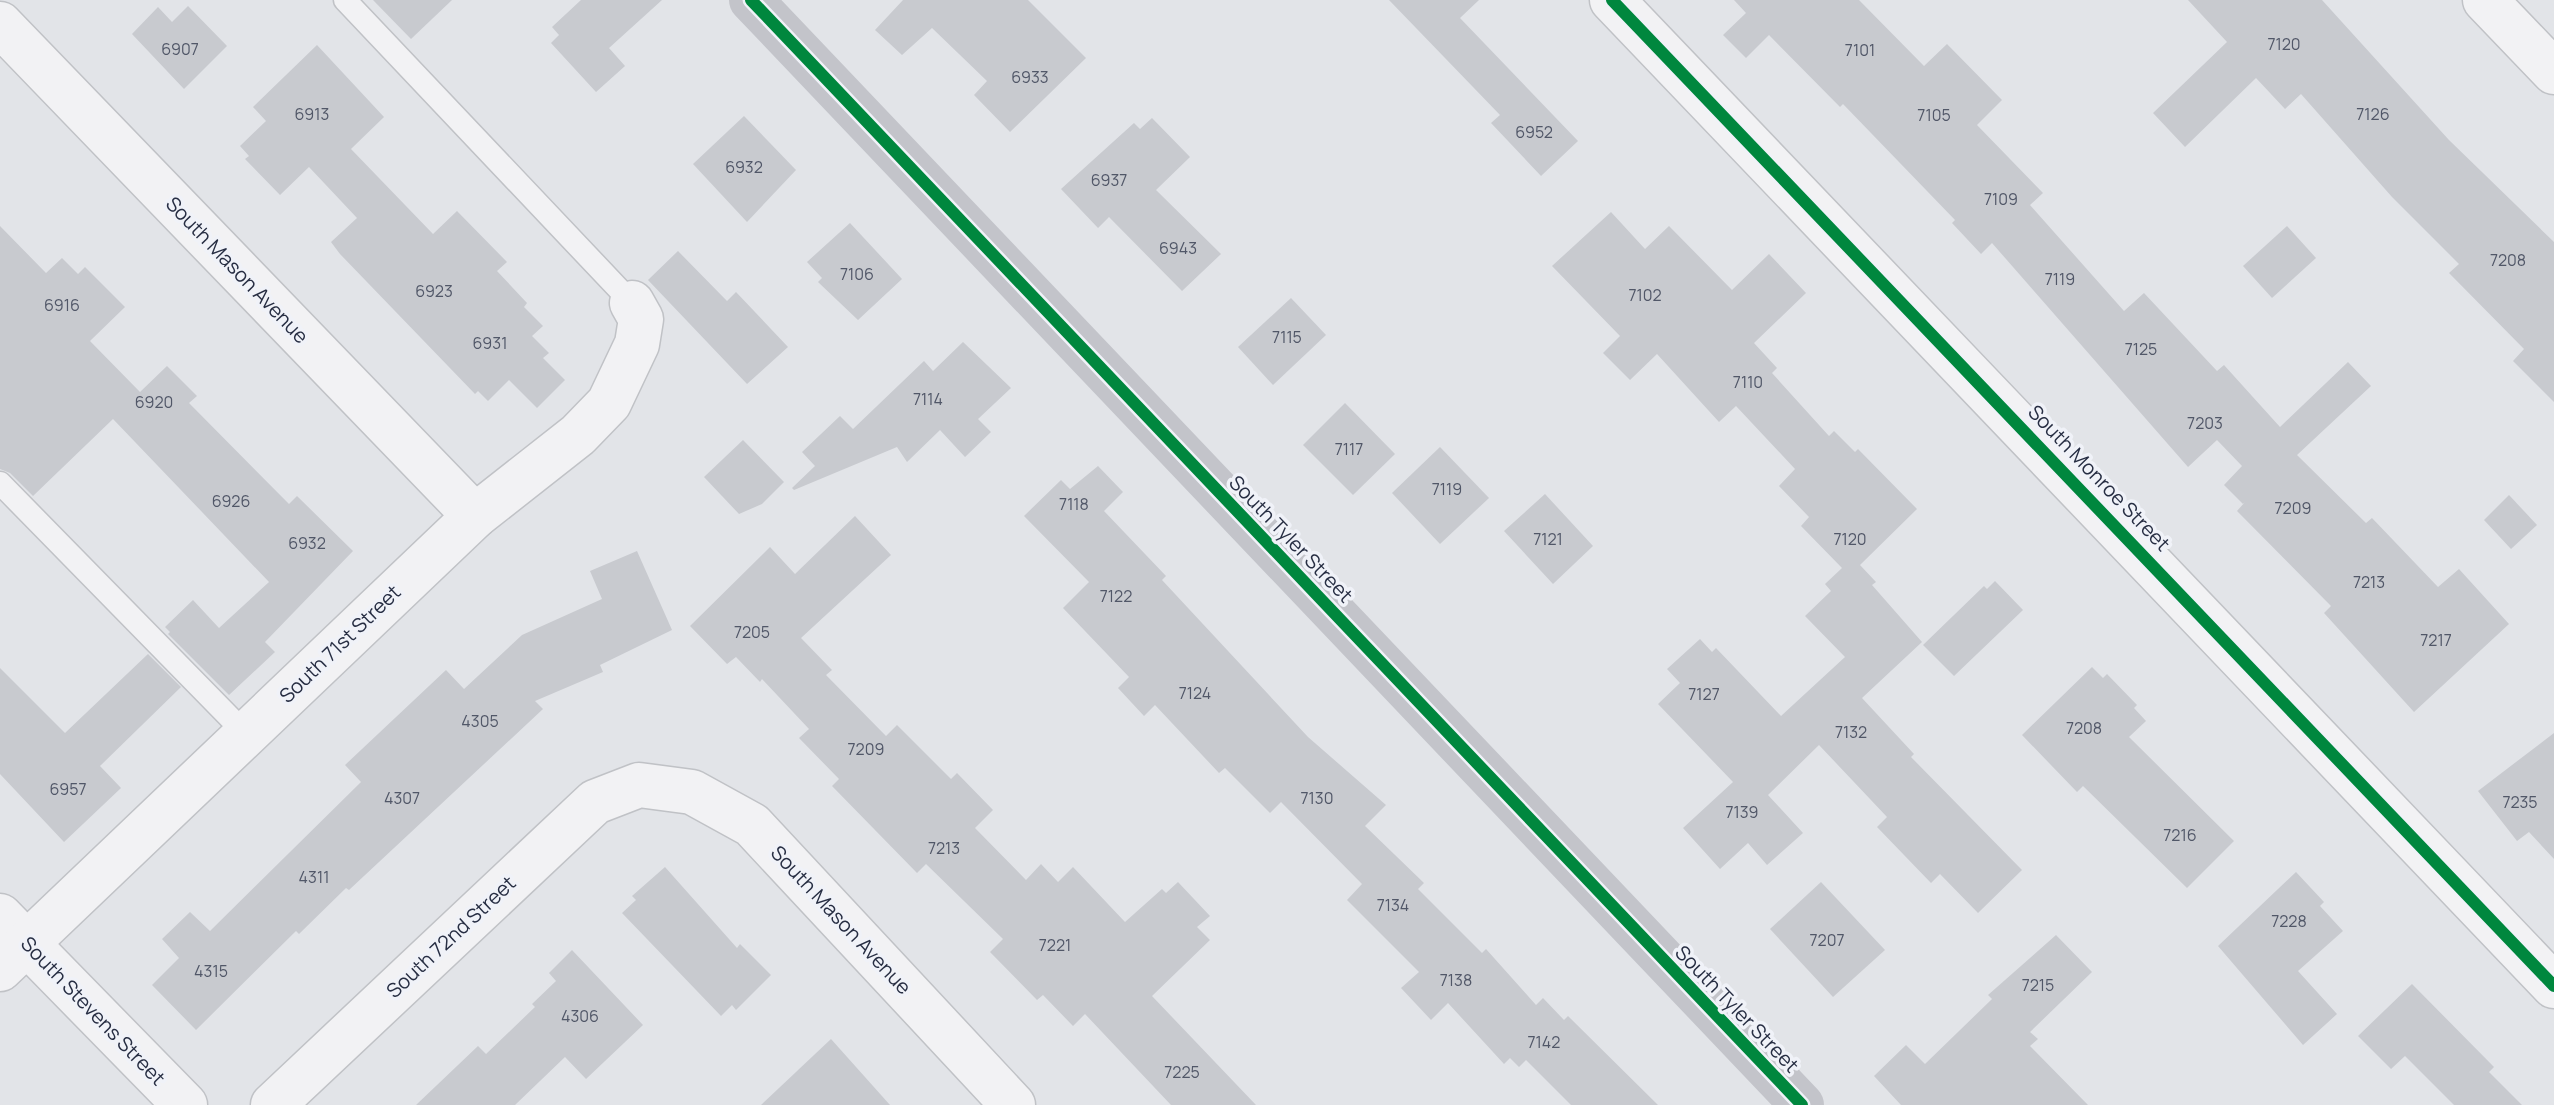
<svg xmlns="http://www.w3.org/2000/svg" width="2554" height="1105" font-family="Manrope,sans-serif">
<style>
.building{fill:#c8cacf}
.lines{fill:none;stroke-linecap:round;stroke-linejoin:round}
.lane-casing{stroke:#c0c2c6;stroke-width:25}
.street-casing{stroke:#c0c2c6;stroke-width:47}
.lane{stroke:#f2f2f4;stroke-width:22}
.street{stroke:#f2f2f4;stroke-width:44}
.secondary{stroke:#c3c4ca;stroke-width:44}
.cycleway-casing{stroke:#f0f2f8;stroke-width:17}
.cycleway{stroke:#00873e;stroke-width:12}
.labels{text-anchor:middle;stroke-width:7;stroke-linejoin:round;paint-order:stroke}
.number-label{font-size:16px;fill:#515768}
.street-label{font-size:20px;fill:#272e43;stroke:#f0f2f8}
</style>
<rect width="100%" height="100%" fill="#e2e4e8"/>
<!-- building -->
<g class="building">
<path d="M 373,0 L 452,0 L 411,39 Z"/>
<path d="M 581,0 L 662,0 L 609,48 L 625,66 L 596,92 L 551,43 L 559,35 L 552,27 Z"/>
<path d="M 903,0 L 1028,0 L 1086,58 L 1010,132 L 974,95 L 987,81 L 932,28 L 902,55 L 875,30 Z"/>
<path d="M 1389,0 L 1479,0 L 1460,18 L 1578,141 L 1541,176 L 1491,123 L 1500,115 Z"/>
<path d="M 1734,0 L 1859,0 L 1924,66 L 1947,44 L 2002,100 L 1977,125 L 2043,193 L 2030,205 L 2124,311 L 2144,293 L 2217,371 L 2224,365 L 2280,427 L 2348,362 L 2371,386 L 2297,455 L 2366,523 L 2372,518 L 2438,587 L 2459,569 L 2509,624 L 2414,712 L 2324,613 L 2331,606 L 2237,511 L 2245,502 L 2243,504 L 2224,485 L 2242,466 L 2217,440 L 2188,467 L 1992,243 L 1981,254 L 1952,223 L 1955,220 L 1843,104 L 1840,107 L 1769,35 L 1746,58 L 1723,35 L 1746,13 Z"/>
<path d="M 2188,0 L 2322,0 L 2449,140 L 2554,242 L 2554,402 L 2513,361 L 2524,349 L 2449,273 L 2459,264 L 2392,197 L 2301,94 L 2285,109 L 2256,78 L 2185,147 L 2153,113 L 2227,42 Z"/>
<path d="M 188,6 L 227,46 L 184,89 L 132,34 L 158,7 L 172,22 Z"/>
<path d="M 317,45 L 384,117 L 351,149 L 433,234 L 457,211 L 507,262 L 497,271 L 527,303 L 524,307 L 543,326 L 532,336 L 549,353 L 543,358 L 565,380 L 537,408 L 509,380 L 488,401 L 478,391 L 475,394 L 340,254 L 331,242 L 357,218 L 309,167 L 280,195 L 245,159 L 249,156 L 240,146 L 266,121 L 253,107 Z"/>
<path d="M 744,116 L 796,170 L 747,222 L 693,164 Z"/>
<path d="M 1152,118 L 1190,157 L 1156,190 L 1221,254 L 1182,291 L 1109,217 L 1098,228 L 1061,189 L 1134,123 L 1140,129 Z"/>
<path d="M 1611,212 L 1645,249 L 1669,226 L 1732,290 L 1769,254 L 1806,293 L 1754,343 L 1777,368 L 1772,373 L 1829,436 L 1834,431 L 1855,452 L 1858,449 L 1917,509 L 1860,565 L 1876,582 L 1872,585 L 1922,642 L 1862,698 L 1914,754 L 1911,757 L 2022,870 L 1978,913 L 1940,874 L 1931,883 L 1877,827 L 1887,817 L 1819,745 L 1768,795 L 1803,833 L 1767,865 L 1748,843 L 1720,869 L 1683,828 L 1733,782 L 1658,704 L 1680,683 L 1667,669 L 1700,639 L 1712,652 L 1716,648 L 1781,716 L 1845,657 L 1805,616 L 1831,591 L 1825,584 L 1842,568 L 1801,526 L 1809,517 L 1779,486 L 1795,469 L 1736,406 L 1719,422 L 1657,354 L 1630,380 L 1603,353 L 1620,336 L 1552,266 Z"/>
<path d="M 850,223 L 902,279 L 858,320 L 818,282 L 822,278 L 807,262 Z"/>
<path d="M 0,226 L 46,273 L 62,258 L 78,274 L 85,267 L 125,307 L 90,341 L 140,392 L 167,366 L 197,396 L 189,403 L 289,504 L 297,496 L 353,551 L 265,642 L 275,652 L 229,695 L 168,634 L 170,632 L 165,627 L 193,600 L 219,628 L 269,582 L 113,419 L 33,496 L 10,473 L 0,469 Z"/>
<path d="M 2287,226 L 2316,258 L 2272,298 L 2243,266 Z"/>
<path d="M 678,251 L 727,301 L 736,292 L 788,347 L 747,384 L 648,280 Z"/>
<path d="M 1291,298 L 1326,335 L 1273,385 L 1238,347 Z"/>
<path d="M 963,342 L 1011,388 L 978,419 L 991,432 L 965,457 L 940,430 L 907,462 L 897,447 L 794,490 L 792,488 L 815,466 L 802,452 L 840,416 L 853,429 L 924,361 L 933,371 Z"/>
<path d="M 1345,403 L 1395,454 L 1353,495 L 1303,445 Z"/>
<path d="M 743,440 L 784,482 L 762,504 L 739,514 L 704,477 Z"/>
<path d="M 1440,447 L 1489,498 L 1440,544 L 1392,493 Z"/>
<path d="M 1098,466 L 1123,492 L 1104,511 L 1166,576 L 1162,580 L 1308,737 L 1386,805 L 1365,826 L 1424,883 L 1418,889 L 1482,953 L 1486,949 L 1536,1005 L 1543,998 L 1564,1020 L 1568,1016 L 1658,1105 L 1571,1105 L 1526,1060 L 1519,1067 L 1510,1058 L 1504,1064 L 1448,1003 L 1431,1020 L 1401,988 L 1419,972 L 1347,900 L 1362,884 L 1281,802 L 1270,813 L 1225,768 L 1219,773 L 1155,705 L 1144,716 L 1118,688 L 1129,677 L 1063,608 L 1089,582 L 1024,516 L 1061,480 L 1070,489 Z"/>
<path d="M 1545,494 L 1593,546 L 1553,584 L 1504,531 Z"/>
<path d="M 2509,495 L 2537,525 L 2511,549 L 2484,520 Z"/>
<path d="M 855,516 L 891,555 L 801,638 L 832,670 L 826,675 L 886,736 L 897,725 L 951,779 L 957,773 L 993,810 L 975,828 L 1026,880 L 1041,864 L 1058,882 L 1073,867 L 1125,922 L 1162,889 L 1166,893 L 1178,882 L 1210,916 L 1197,927 L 1210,940 L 1152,996 L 1256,1105 L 1171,1105 L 1085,1014 L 1073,1026 L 1043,995 L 1037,1000 L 990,952 L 1003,939 L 926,864 L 917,873 L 832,786 L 839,779 L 799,738 L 809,729 L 762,679 L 760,682 L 736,657 L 727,664 L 690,626 L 770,547 L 795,574 Z"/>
<path d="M 637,551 L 672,630 L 600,665 L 603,672 L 535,701 L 543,709 L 349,890 L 346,888 L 299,934 L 296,931 L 196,1030 L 152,985 L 179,958 L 162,939 L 190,912 L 210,931 L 361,782 L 345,765 L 446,670 L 464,689 L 522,635 L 602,599 L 590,571 Z"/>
<path d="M 1995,581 L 2023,610 L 1954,676 L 1923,645 L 1984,586 L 1987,589 Z"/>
<path d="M 148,654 L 181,687 L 100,766 L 121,788 L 64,842 L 0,774 L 0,668 L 65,733 Z"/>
<path d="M 2092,667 L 2103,678 L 2107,674 L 2137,705 L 2134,708 L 2146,721 L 2129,737 L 2234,841 L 2187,888 L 2083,786 L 2077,792 L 2022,735 Z"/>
<path d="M 2554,733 L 2554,859 L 2529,832 L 2517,841 L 2478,791 Z"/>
<path d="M 665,867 L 737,948 L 740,944 L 771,975 L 736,1010 L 732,1005 L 721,1016 L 622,913 L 636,900 L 632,896 Z"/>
<path d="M 2296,872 L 2324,902 L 2320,906 L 2343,931 L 2298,971 L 2337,1014 L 2303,1045 L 2218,946 Z"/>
<path d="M 1821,882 L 1885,950 L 1833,997 L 1770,929 Z"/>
<path d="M 2056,935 L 2092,972 L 2030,1032 L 2038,1039 L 2030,1046 L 2088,1105 L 1901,1105 L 1874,1076 L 1906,1045 L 1925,1064 L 1992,999 L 1988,995 Z"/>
<path d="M 572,950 L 643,1025 L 586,1079 L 565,1057 L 515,1105 L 416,1105 L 478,1046 L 486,1054 L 535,1007 L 532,1004 L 556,981 L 549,973 Z"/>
<path d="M 2412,984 L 2494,1067 L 2489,1072 L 2522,1105 L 2454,1105 L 2405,1056 L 2391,1069 L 2358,1036 Z"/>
<path d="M 831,1039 L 890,1105 L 761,1105 Z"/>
</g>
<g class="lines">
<!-- lane casing -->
<g class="lane-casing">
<g id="lane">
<path d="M 345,0 L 632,303"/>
<path d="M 0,483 L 246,734"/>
</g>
</g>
<!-- street casing -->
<g class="street-casing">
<g id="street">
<path d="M 1612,0 L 2554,986"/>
<path d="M 2485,0 L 2554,72"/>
<path d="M 0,24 L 475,516"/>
<path d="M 0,916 L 185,1105"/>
<path d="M 0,969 L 475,516 L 578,435 L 609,403 L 637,344 L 641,319 L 632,303"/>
<path d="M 273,1105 L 595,802 L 639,785 L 692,792 L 752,825 L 1013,1105"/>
</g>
</g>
<!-- lane -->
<use href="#lane" class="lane"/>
<!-- street -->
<use href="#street" class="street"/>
<!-- secondary -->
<path class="secondary" d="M 751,0 L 1802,1105"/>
<!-- cycleway casing -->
<g class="cycleway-casing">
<g id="cycleway">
<path d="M 751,0 L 1802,1105"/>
<path d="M 1612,0 L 2554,986"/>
</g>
</g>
<!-- cycleway -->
<use href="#cycleway" class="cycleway"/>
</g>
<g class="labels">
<!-- number labels -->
<g class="number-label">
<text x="2284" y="50">7120</text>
<text x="180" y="55">6907</text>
<text x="1860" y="56">7101</text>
<text x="1030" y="83">6933</text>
<text x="312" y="120">6913</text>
<text x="2373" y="120">7126</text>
<text x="1934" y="121">7105</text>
<text x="1534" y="138">6952</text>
<text x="744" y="173">6932</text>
<text x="1109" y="186">6937</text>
<text x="2001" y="205">7109</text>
<text x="1178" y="254">6943</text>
<text x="2508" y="266">7208</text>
<text x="857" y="280">7106</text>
<text x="2060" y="285">7119</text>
<text x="434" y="297">6923</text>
<text x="1645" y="301">7102</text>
<text x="62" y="311">6916</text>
<text x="1287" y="343">7115</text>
<text x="490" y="349">6931</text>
<text x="2141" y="355">7125</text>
<text x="1748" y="388">7110</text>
<text x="928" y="405">7114</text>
<text x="154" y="408">6920</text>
<text x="2205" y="429">7203</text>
<text x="1349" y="455">7117</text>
<text x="1447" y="495">7119</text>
<text x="231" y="507">6926</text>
<text x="1074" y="510">7118</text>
<text x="2293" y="514">7209</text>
<text x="1548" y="545">7121</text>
<text x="1850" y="545">7120</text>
<text x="307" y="549">6932</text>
<text x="2369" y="588">7213</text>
<text x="1116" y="602">7122</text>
<text x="752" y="638">7205</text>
<text x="2436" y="646">7217</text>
<text x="1195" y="699">7124</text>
<text x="1704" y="700">7127</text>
<text x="480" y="727">4305</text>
<text x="2084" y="734">7208</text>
<text x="1851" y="738">7132</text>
<text x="866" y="755">7209</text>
<text x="68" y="795">6957</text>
<text x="402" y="804">4307</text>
<text x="1317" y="804">7130</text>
<text x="2520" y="808">7235</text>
<text x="1742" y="818">7139</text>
<text x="2180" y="841">7216</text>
<text x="944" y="854">7213</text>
<text x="314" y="883">4311</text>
<text x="1393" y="911">7134</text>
<text x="2289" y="927">7228</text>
<text x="1827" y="946">7207</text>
<text x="1055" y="951">7221</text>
<text x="211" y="977">4315</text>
<text x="1456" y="986">7138</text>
<text x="2038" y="991">7215</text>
<text x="580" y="1022">4306</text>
<text x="1544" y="1048">7142</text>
<text x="1182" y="1078">7225</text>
</g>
<!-- street labels -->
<g class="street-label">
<text transform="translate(237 270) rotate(46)" y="7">South Mason Avenue</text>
<text transform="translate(2099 478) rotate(46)" y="7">South Monroe Street</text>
<text transform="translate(1291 539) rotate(46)" y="7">South Tyler Street</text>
<text transform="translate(340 644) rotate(-44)" y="7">South 71st Street</text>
<text transform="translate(841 920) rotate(47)" y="7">South Mason Avenue</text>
<text transform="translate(451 937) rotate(-43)" y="7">South 72nd Street</text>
<text transform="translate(1737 1009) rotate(46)" y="7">South Tyler Street</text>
<text transform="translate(93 1011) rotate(46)" y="7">South Stevens Street</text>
</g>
</g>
</svg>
